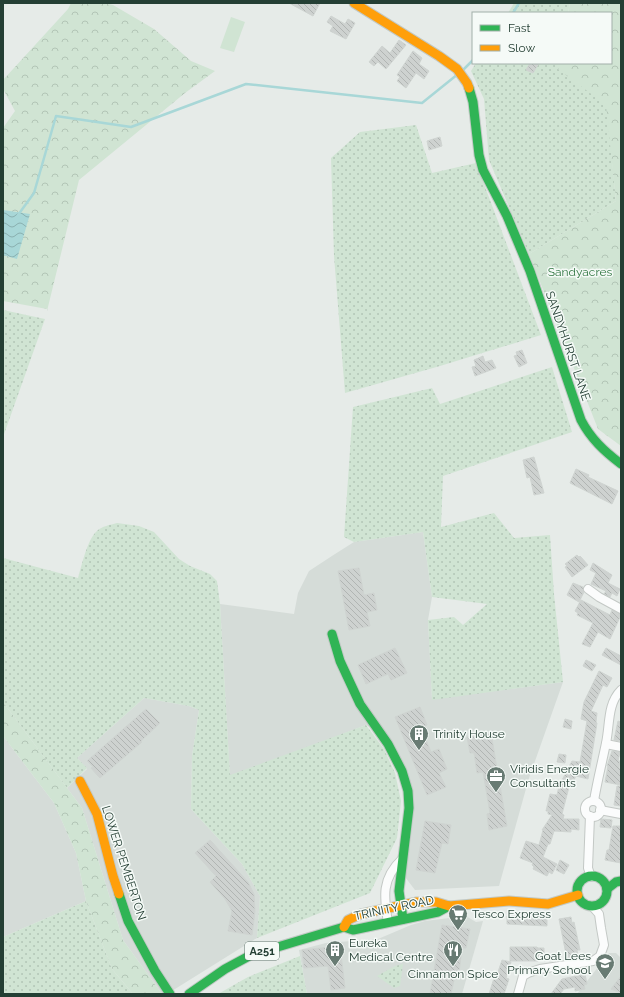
<svg xmlns="http://www.w3.org/2000/svg" width="624" height="997" font-family="Raleway,sans-serif">
<style>
.built{fill:#d5dcd8}
.grass{fill:url(#grass-dots)}
.forest{fill:url(#forest-crowns)}
.pitch{fill:#d0e4d3}
.water{fill:url(#water-waves)}
.lines{fill:none;stroke-linecap:round;stroke-linejoin:round}
.stream{stroke:#a8d7d7;stroke-width:2.5}
.building{fill:url(#building-back-hatch);stroke:#cfd4d1}
.street-casing{stroke:#c3c8c5;stroke-width:10}
.fast-casing{stroke:#c2c9c5;stroke-width:11}
.slow-casing{stroke:#c2c9c5;stroke-width:11}
.street{stroke:#fbfcfc;stroke-width:8}
.fast{stroke:#30b455;stroke-width:9}
.slow{stroke:#ff9f0a;stroke-width:9}
.labels{text-anchor:middle;stroke-width:3;stroke-linejoin:round;paint-order:stroke}
.shield{fill:#f5faf7;stroke:#63776e;stroke-width:1}
.shield-label{font-size:11px;font-weight:bold;fill:#243f34}
.park-label{font-size:12px;fill:#2f7540;stroke:#f5faf7}
.street-label{font-size:12px;fill:#243f34;stroke:#f5faf7}
.poi-label{font-size:12px;fill:#243f34;stroke:#f5faf7;text-anchor:start}
</style>
<defs>
<pattern id="grass-dots" width="8" height="8" patternUnits="userSpaceOnUse"><rect width="8" height="8" fill="#d0e4d3"/><path d="M2 2h.1M6 6h.1" fill="none" stroke="#b2c5b6" stroke-width="1.8" stroke-linecap="round"/></pattern>
<pattern id="forest-crowns" width="20" height="18" patternUnits="userSpaceOnUse"><rect width="20" height="18" fill="#d0e4d3"/><path d="M2 6a3 3 0 1 1 6 0M12 15a3 3 0 1 1 6 0" fill="none" stroke="#b2c5b6"/></pattern>
<pattern id="water-waves" width="16" height="10" patternUnits="userSpaceOnUse"><rect width="16" height="10" fill="#a8d7d7"/><path d="M0 5q4-4 8 0t8 0" fill="none" stroke="#89b0af"/></pattern>
<pattern id="building-back-hatch" width="6" height="6" patternUnits="userSpaceOnUse"><rect width="6" height="6" fill="#ced2d0"/><path d="M-1 5l2 2M0 0l6 6M5-1l2 2" fill="none" stroke="#b1b5b3"/></pattern>
</defs>
<rect width="100%" height="100%" fill="#e6ebe8"/>
<!-- built -->
<g class="built">
<path d="M 423,532 L 432,597 L 428,620 L 432,699 L 563,682 L 529,778 L 499,886 L 415,890 L 402,873 L 410,846 L 413,820 L 392,740 L 366,725 L 230,777 L 220,604 L 294,614 L 298,593 L 309,571 L 335,554 L 354,542 Z"/>
<path d="M 144,698 L 189,706 L 199,710 L 192,756 L 191,809 L 242,864 L 260,896 L 257,938 L 167,994 L 162,994 L 123,940 L 82,808 L 67,788 L 87,769 L 77,758 Z"/>
<path d="M 3,736 L 54,803 L 76,853 L 86,901 L 3,937 Z"/>
<path d="M 466,916 L 476,922 L 483,921 L 462,994 L 307,994 L 299,950 L 326,943 L 378,939 L 411,925 L 425,921 Z"/>
<path d="M 609,953 L 616,953 L 620,957 L 621,994 L 577,994 Z"/>
</g>
<!-- grass -->
<g class="grass">
<path d="M 514,3 L 570,3 L 568,13 L 508,13 Z"/>
<path d="M 476,63 L 530,63 L 527,70 L 533,73 L 539,63 L 559,63 L 559,69 L 607,105 L 616,201 L 529,254 L 489,160 L 484,99 L 471,71 Z"/>
<path d="M 416,125 L 432,173 L 476,163 L 541,335 L 440,366 L 345,393 L 334,256 L 331,158 L 360,132 Z"/>
<path d="M 3,310 L 45,319 L 3,437 Z"/>
<path d="M 552,367 L 572,432 L 443,476 L 441,527 L 494,513 L 514,538 L 550,535 L 554,594 L 563,682 L 432,700 L 428,620 L 454,617 L 463,625 L 487,604 L 432,597 L 423,532 L 354,542 L 344,537 L 353,407 L 432,388 L 440,404 Z"/>
<path d="M 117,523 L 139,526 L 154,532 L 179,559 L 190,566 L 210,574 L 217,581 L 220,604 L 230,775 L 366,725 L 384,749 L 395,773 L 401,801 L 397,838 L 370,893 L 257,938 L 260,896 L 242,864 L 191,809 L 192,756 L 199,710 L 189,706 L 144,698 L 77,758 L 87,768 L 67,788 L 3,702 L 3,558 L 78,578 C 82,565 87,540 97,531 C 102,526 110,525 117,523 Z"/>
<path d="M 86,901 L 112,969 L 133,994 L 3,994 L 3,937 Z"/>
<path d="M 300,956 L 307,994 L 218,994 L 248,977 Z"/>
<path d="M 403,964 L 400,986 L 394,988 L 377,976 L 395,966 Z"/>
</g>
<!-- forest -->
<g class="forest">
<path d="M 71,3 L 105,3 L 113,5 L 154,29 L 191,61 L 215,71 L 185,93 L 79,180 L 47,311 L 47,309 L 3,301 L 3,128 L 15,111 L 3,89 L 3,80 L 68,9 Z"/>
<path d="M 570,3 L 621,3 L 621,446 L 598,429 L 529,254 L 616,201 L 606,105 L 558,69 L 559,63 L 611,63 L 611,13 L 568,13 Z"/>
<path d="M 3,702 L 82,808 L 123,940 L 162,994 L 133,994 L 112,969 L 86,901 L 76,853 L 54,803 L 3,736 Z"/>
</g>
<!-- pitch -->
<path class="pitch" d="M 231,17 L 245,22 L 234,52 L 220,48 Z"/>
<!-- water -->
<path class="water" d="M 3,210 L 30,214 L 17,259 L 3,255 Z"/>
<g class="lines">
<!-- stream -->
<g class="stream">
<path d="M 513,13 L 519,3"/>
<path d="M 462,71 L 473,60"/>
<path d="M 18,215 L 34,193 L 56,116 L 131,127 L 246,84 L 422,103 L 458,74"/>
</g>
</g>
<!-- building -->
<g class="building">
<path d="M 289,3 L 320,3 L 313,16 Z"/>
<path d="M 331,16 L 345,24 L 348,19 L 355,23 L 346,39 L 330,31 L 333,26 L 327,22 Z"/>
<path d="M 399,40 L 406,45 L 386,69 L 378,62 L 374,66 L 369,62 L 382,46 L 390,53 Z"/>
<path d="M 413,51 L 422,58 L 419,64 L 429,71 L 424,79 L 416,73 L 406,88 L 397,81 L 400,77 L 397,75 Z"/>
<path d="M 530,63 L 539,63 L 533,73 L 526,70 Z"/>
<path d="M 440,137 L 442,146 L 429,150 L 427,141 Z"/>
<path d="M 522,350 L 527,363 L 519,367 L 514,356 L 517,355 L 516,352 Z"/>
<path d="M 483,356 L 485,362 L 492,360 L 496,368 L 475,376 L 472,367 L 476,366 L 474,360 Z"/>
<path d="M 534,457 L 544,493 L 534,495 L 530,477 L 527,478 L 523,460 Z"/>
<path d="M 576,469 L 589,475 L 588,477 L 618,491 L 612,504 L 570,483 Z"/>
<path d="M 577,555 L 579,557 L 580,556 L 588,565 L 572,577 L 565,567 L 567,566 L 565,564 Z"/>
<path d="M 593,563 L 612,575 L 608,583 L 620,589 L 617,596 L 612,593 L 610,597 L 604,594 L 606,591 L 591,584 L 596,573 L 590,570 Z"/>
<path d="M 359,568 L 364,595 L 374,593 L 377,610 L 367,612 L 370,626 L 349,630 L 338,571 Z"/>
<path d="M 573,583 L 583,587 L 584,592 L 579,602 L 567,595 Z"/>
<path d="M 581,600 L 610,615 L 612,610 L 621,615 L 610,639 L 598,632 L 590,647 L 582,644 L 593,623 L 577,615 L 578,613 L 575,611 Z"/>
<path d="M 395,648 L 407,673 L 391,680 L 388,674 L 366,684 L 358,665 Z"/>
<path d="M 606,648 L 621,656 L 621,665 L 602,655 Z"/>
<path d="M 586,660 L 596,665 L 592,671 L 583,666 Z"/>
<path d="M 599,671 L 612,678 L 607,687 L 603,685 L 591,711 L 597,713 L 596,722 L 597,723 L 588,779 L 576,776 L 574,780 L 573,779 L 569,787 L 562,814 L 564,815 L 563,819 L 579,819 L 579,830 L 571,829 L 571,832 L 554,831 L 550,844 L 548,844 L 543,857 L 557,864 L 552,874 L 549,872 L 547,876 L 533,869 L 534,867 L 532,865 L 533,863 L 520,858 L 526,841 L 539,845 L 543,830 L 542,830 L 552,815 L 548,814 L 548,811 L 546,811 L 550,794 L 557,795 L 559,786 L 572,761 L 580,762 L 587,721 L 581,719 L 584,702 Z"/>
<path d="M 420,707 L 427,725 L 421,728 L 431,752 L 439,749 L 447,769 L 439,773 L 446,787 L 427,795 L 395,717 Z"/>
<path d="M 146,709 L 160,723 L 141,741 L 142,742 L 100,778 L 91,768 L 93,767 L 87,761 Z"/>
<path d="M 565,719 L 572,721 L 571,729 L 563,727 Z"/>
<path d="M 618,721 L 621,722 L 621,741 L 614,740 Z"/>
<path d="M 491,733 L 507,826 L 489,830 L 487,814 L 490,813 L 483,772 L 477,773 L 474,753 L 470,753 L 467,737 Z"/>
<path d="M 612,751 L 620,752 L 618,761 L 620,761 L 619,768 L 621,769 L 621,785 L 605,782 L 608,766 L 607,766 Z"/>
<path d="M 559,754 L 566,755 L 565,763 L 557,762 Z"/>
<path d="M 617,786 L 621,786 L 621,806 L 614,805 Z"/>
<path d="M 601,819 L 612,820 L 611,828 L 600,827 Z"/>
<path d="M 425,821 L 451,825 L 448,844 L 442,843 L 435,873 L 416,870 Z"/>
<path d="M 613,826 L 621,826 L 621,842 L 619,852 L 621,853 L 621,863 L 605,860 L 607,850 L 609,850 Z"/>
<path d="M 210,840 L 248,882 L 254,894 L 255,911 L 252,935 L 228,931 L 232,911 L 225,899 L 210,882 L 216,876 L 195,853 Z"/>
<path d="M 560,860 L 569,865 L 564,874 L 556,870 Z"/>
<path d="M 507,916 L 547,917 L 547,926 L 507,924 Z"/>
<path d="M 571,917 L 572,923 L 574,922 L 580,950 L 577,950 L 578,957 L 567,959 L 559,919 Z"/>
<path d="M 442,925 L 470,929 L 466,948 L 462,948 L 459,972 L 456,971 L 451,994 L 430,994 Z"/>
<path d="M 340,946 L 345,988 L 331,990 L 328,966 L 304,968 L 302,950 Z"/>
<path d="M 510,947 L 537,947 L 538,948 L 544,948 L 544,960 L 538,960 L 538,961 L 510,961 Z"/>
<path d="M 502,960 L 511,962 L 506,978 L 509,979 L 504,994 L 489,994 L 495,975 L 497,975 Z"/>
<path d="M 585,974 L 587,984 L 584,985 L 585,989 L 575,991 L 575,987 L 564,989 L 560,994 L 551,994 L 562,979 Z"/>
<path d="M 621,976 L 621,993 L 611,989 Z"/>
</g>
<g class="lines">
<!-- street casing -->
<g class="street-casing">
<g id="street">
<path d="M 588,589 L 599,597 L 621,609"/>
<path d="M 606,744 L 621,747"/>
<path d="M 594,801 C 597,782 602,763 606,743 C 610,725 607,704 621,690"/>
<circle cx="593" cy="809" r="8"/>
<path d="M 600,810 L 621,814"/>
<path d="M 590,816 L 588,868 L 591,877"/>
<path d="M 388,923 C 384,897 381,879 402,859"/>
<path d="M 518,994 L 523,976 L 528,973 L 540,969 L 593,961 L 600,956 L 604,945 L 601,928 L 599,914 L 592,906"/>
</g>
</g>
<!-- fast casing -->
<g class="fast-casing">
<g id="fast">
<path d="M 469,88 L 473,102 L 479,155 L 483,170 L 507,216 L 530,271 L 581,420 C 591,439 604,451 621,464"/>
<path d="M 332,634 L 340,661 L 360,704 L 388,744 L 402,771 L 408,791 L 409,808 L 399,891 L 403,919"/>
<circle cx="592" cy="891" r="15"/>
<path d="M 607,889 L 616,882 L 621,881"/>
<path d="M 119,894 L 128,921 L 155,971 L 170,994"/>
<path d="M 189,994 L 225,969 L 251,955 L 344,927 L 353,930 L 438,912 L 449,906"/>
</g>
</g>
<!-- slow casing -->
<g class="slow-casing">
<g id="slow">
<path d="M 354,3 L 439,56 L 457,69 L 467,83 L 469,88"/>
<path d="M 80,781 L 97,814 L 113,876 L 119,894"/>
<path d="M 344,927 L 348,920 L 361,914 L 417,902 L 436,902 L 449,906 L 509,901 L 548,904 L 578,895"/>
</g>
</g>
<!-- street -->
<use href="#street" class="street"/>
<!-- fast -->
<use href="#fast" class="fast"/>
<!-- slow -->
<use href="#slow" class="slow"/>
</g>
<!-- icons -->
<defs>
<g id="building-pin" transform="scale(1)"><path d="M0 17L-7.5 6A9.5 9.5 0 1 1 7.5 6Z" fill="#687b73" stroke="#f5faf7"/><path d="M-4-6H4V6H1V3H-1V6H-4ZM-2.5-4.3h1.7v1.8h-1.7ZM.8-4.3h1.7v1.8H.8ZM-2.5-1h1.7V.8h-1.7ZM.8-1h1.7V.8H.8Z" fill="#fff"/></g>
<g id="office-pin" transform="scale(1)"><path d="M0 17L-7.5 6A9.5 9.5 0 1 1 7.5 6Z" fill="#687b73" stroke="#f5faf7"/><path d="M-6-3h4V-5.5h4V-3h4V5H-6ZM-1-4.5V-3h2v-1.5ZM-6 0V1H6V0Z" fill="#fff"/></g>
<g id="supermarket-pin" transform="scale(1)"><path d="M0 17L-7.5 6A9.5 9.5 0 1 1 7.5 6Z" fill="#687b73" stroke="#f5faf7"/><path d="M-6-5.5h2.5l.6 2H6L4.5 2H-2.5L-4.4-4H-6ZM-1.5 3.2a1.3 1.3 0 1 0 .1 0ZM3 3.2a1.3 1.3 0 1 0 .1 0Z" fill="#fff"/></g>
<g id="restaurant-pin" transform="scale(1)"><path d="M0 17L-7.5 6A9.5 9.5 0 1 1 7.5 6Z" fill="#687b73" stroke="#f5faf7"/><path d="M-5-6h1v4h1v-4h1v4h1v-4h1v5L-1.5 .5V6h-2V.5L-5-1ZM5-6V6H3V1.5H1.5Q1.5-4 5-6Z" fill="#fff"/></g>
<g id="school-pin" transform="scale(1)"><path d="M0 17L-7.5 6A9.5 9.5 0 1 1 7.5 6Z" fill="#687b73" stroke="#f5faf7"/><path d="M0-5L7-2L0 1L-7-2ZM-4 1L0 2.5L4 1V4Q0 6-4 4Z" fill="#fff"/></g>
</defs>
<g fill-rule="evenodd">
<use href="#building-pin" x="419" y="734"/>
<use href="#office-pin" x="496" y="776"/>
<use href="#supermarket-pin" x="458" y="914"/>
<use href="#building-pin" x="335" y="950"/>
<use href="#restaurant-pin" x="453" y="950"/>
<use href="#school-pin" x="605" y="963"/>
</g>
<g class="labels">
<!-- shield labels -->
<rect class="shield" x="245" y="942" width="34" height="18" rx="3"/>
<g class="shield-label">
<text x="262" y="955">A251</text>
</g>
<!-- park labels -->
<g class="park-label">
<text x="580" y="276">Sandyacres</text>
</g>
<!-- street labels -->
<g class="street-label">
<text transform="translate(568 346) rotate(71)" y="4">SANDYHURST LANE</text>
<text transform="translate(124 863) rotate(72)" y="4">LOWER PEMBERTON</text>
<text transform="translate(394 908) rotate(-12)" y="4">TRINITY ROAD</text>
</g>
<!-- poi labels -->
<g class="poi-label">
<text x="433" y="738">Trinity House</text>
<text x="510" y="773">Viridis Energie<tspan x="510" dy="14">Consultants</tspan></text>
<text x="472" y="918">Tesco Express</text>
<text x="349" y="947">Eureka<tspan x="349" dy="14">Medical Centre</tspan></text>
<text x="591" y="960" text-anchor="end">Goat Lees<tspan x="591" dy="14">Primary School</tspan></text>
<text x="453" y="978" text-anchor="middle">Cinnamon Spice</text>
</g>
</g>
<!-- border -->
<rect width="624" height="997" fill="none" stroke="#243f34" stroke-width="8"/>
<!-- legend -->
<rect x="472" y="12" width="140" height="52" fill="#f5faf7" stroke="#a1afa9"/>
<rect x="480" y="25" width="20" height="6" fill="#30b455" stroke="#a1afa9"/>
<text x="508" y="32" font-size="12" fill="#243f34">Fast</text>
<rect x="480" y="45" width="20" height="6" fill="#ff9f0a" stroke="#a1afa9"/>
<text x="508" y="52" font-size="12" fill="#243f34">Slow</text>
</svg>
